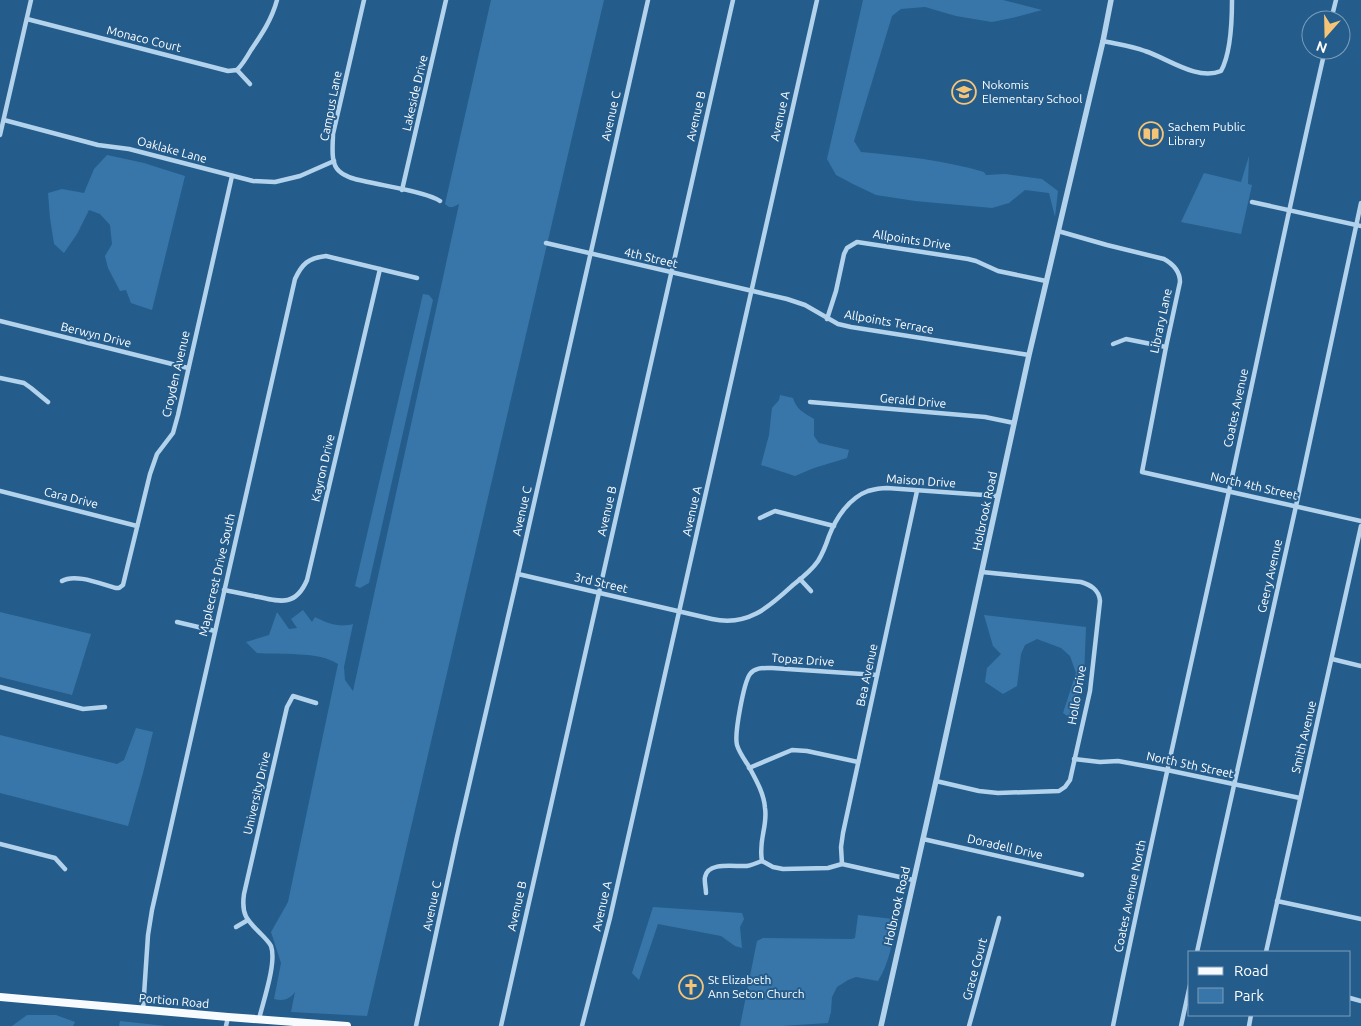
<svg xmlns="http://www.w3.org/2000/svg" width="1361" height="1026" font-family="Ubuntu,sans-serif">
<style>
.green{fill:#3876a9}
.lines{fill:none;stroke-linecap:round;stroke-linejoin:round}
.minor{stroke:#b3d2eb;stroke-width:4.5}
.tertiary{stroke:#b3d2eb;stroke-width:5.5}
.primary{stroke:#f7fbfe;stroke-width:8}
.labels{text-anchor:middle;stroke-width:4;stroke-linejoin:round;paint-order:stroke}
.street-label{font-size:12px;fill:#fff;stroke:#245c8c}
.poi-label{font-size:12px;fill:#fff;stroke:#245c8c;text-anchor:start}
</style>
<rect width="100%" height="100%" fill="#245c8c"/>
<!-- green -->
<g class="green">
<path d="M 491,0 L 604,0 L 367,1016 L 291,1012 L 295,992 C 289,1000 283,1001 274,999 L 281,963 L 271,932 L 288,902 L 338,664 C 319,651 280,655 257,653 L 246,642 L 269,635 L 277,612 L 289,629 L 297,628 L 291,619 L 303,610 L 312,622 L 315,617 C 327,623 339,628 353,624 L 344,667 L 345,680 L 353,691 L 459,204 L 453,207 L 449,207 L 445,204 Z"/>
<path d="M 863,0 L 1003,0 L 1042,10 L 1012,18 L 992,22 L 956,16 L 925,7 L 901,9 L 892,16 L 854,141 L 861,152 C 904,156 943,160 984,172 L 986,175 L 1005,174 L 1042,179 L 1058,191 L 1055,217 L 1049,193 L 1025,190 L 1009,203 L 992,208 L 915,201 L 876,195 L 853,184 L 836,175 L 827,159 Z"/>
<path d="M 107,155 L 144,163 L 185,176 L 152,310 L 131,303 L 126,290 L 120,291 L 108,268 L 105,256 L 112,244 L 110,225 L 100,214 L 89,210 L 77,234 L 64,253 L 54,244 L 50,218 L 48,193 L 62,189 L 84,193 L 94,169 Z"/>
<path d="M 1249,156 L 1248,184 L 1252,185 L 1241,234 L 1181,222 L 1204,173 L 1241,182 Z"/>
<path d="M 423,294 L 429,295 L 433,300 L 369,583 L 360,588 L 355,586 Z"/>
<path d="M 780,395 L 793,398 C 796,409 804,413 814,419 L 814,436 L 819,443 L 849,450 L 847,458 L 814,468 L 795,476 L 761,465 L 769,435 L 772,408 L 779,400 Z"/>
<path d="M 0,612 L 91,634 L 72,695 L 0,677 Z"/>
<path d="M 984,615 L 1086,627 L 1084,677 L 1073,720 L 1063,713 L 1076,673 L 1070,656 L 1061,648 L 1037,639 L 1025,645 L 1021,654 L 1017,686 L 1003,694 L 985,682 L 987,668 L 1001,654 L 993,646 Z"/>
<path d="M 136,728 L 153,732 L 143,773 L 128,826 L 0,793 L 0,735 L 117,764 L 124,760 Z"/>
<path d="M 653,907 L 742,913 L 744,919 L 740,927 L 742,948 L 735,946 L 721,936 L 658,924 L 639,980 L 632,973 Z"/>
<path d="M 858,915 L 893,919 L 897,923 C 892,942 889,964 878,981 L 856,977 L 848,980 L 837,987 L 832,997 L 831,1012 L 828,1023 L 782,1026 L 740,1026 L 757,941 L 763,938 L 852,939 L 855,938 Z"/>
<path d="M 27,1015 L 56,1015 L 75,1022 L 73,1026 L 12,1026 Z"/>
<path d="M 120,1021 L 166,1026 L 119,1026 Z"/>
</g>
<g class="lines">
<!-- minor -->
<g class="minor">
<path d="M 364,0 L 333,134 C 333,145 330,163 339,171 C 346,178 359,180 368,182 C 385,186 427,192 440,201"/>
<path d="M 27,19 L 228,71 L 237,70 L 250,84"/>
<path d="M 1331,20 L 1336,0"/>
<path d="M 1103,41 C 1117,44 1132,46 1145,51 C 1167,58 1197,81 1221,71 C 1231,53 1232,20 1232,0"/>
<path d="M 237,70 C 243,64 247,57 251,50 C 262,34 272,19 277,0"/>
<path d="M 4,120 L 98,145 L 129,149 L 253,181 L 275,182 L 300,176 L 334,161"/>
<path d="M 0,135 L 31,0"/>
<path d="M 402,190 L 446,0"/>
<path d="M 1252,202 L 1361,226"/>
<path d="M 1058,231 L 1107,245 L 1164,259 C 1173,264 1180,271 1180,282 L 1166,347 L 1142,472 L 1361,521"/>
<path d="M 546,243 L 787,299 L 805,305 L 838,324 L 851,327 L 1029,355"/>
<path d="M 827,319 L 836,291 L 844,254 L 847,248 L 857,242 L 968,259 L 976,261 L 998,271 L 1046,281"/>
<path d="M 0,321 L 188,368"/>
<path d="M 1113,344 L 1126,339 L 1166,347"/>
<path d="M 0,378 L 24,383 L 31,388 L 48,402"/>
<path d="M 810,402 L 985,417 L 1014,423"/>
<path d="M 0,491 L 137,526"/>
<path d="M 760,518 L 775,511 L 834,526"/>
<path d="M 518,574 L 712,619 C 748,627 769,607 793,585 C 802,578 812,570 818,561 C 823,553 826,545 829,536 C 836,518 849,498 868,491 C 875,489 881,488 887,488 L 998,496"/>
<path d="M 800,579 L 811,591"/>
<path d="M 62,581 C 75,573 101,584 116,588 L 119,588 L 123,585 L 150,474 L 157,454 L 173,433 L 178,415 L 232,176"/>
<path d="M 224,590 C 235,592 247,595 259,597 C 281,602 296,606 307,580 L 380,269"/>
<path d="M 177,622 L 215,631"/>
<path d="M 1332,659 L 1361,666"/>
<path d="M 877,675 L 772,668 C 764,668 755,667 750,674 C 744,682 734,734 737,745 C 739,752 744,759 748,765 C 755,778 764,793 765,808 C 768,826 758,840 762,861 L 773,867 L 783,869 L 828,868 L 842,864 L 913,880"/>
<path d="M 0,687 L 83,709 L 105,707"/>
<path d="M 1074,759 L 1100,762 L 1118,761 L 1167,770 L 1300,798"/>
<path d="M 749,768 L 792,750 L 807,751 L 858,762"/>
<path d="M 936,781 L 979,791 L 998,793 L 1059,791 L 1065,787 L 1070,780 L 1090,691 L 1100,601 C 1099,589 1090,585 1081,582 L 982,572"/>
<path d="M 923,839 L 1082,875"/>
<path d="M 0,844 L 55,858 L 65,869"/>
<path d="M 842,864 L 841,847 L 843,833 L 917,491"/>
<path d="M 706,893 C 706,888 704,881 705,877 C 708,861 736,867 747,866 C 752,865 757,863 762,861"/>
<path d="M 1277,901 L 1361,919"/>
<path d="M 236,927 L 248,920"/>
<path d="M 1197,952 L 1296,506 L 1361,203"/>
<path d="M 1266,952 L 1361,526"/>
<path d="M 1350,998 L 1361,1001"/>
<path d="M 143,1010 L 148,935 L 152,910 L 295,279 C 302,264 308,258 326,256 L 417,278"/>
<path d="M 259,1019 C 263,1002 277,962 271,946 C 269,942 265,938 261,934 C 247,920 241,915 244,894 L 287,707 L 293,696 L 316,703"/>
<path d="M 226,1026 L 228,1017"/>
<path d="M 416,1026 L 457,837 L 518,574 L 648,0"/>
<path d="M 501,1026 L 733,0"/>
<path d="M 582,1026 L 610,918 L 817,0"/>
<path d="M 969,1026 L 999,918"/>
<path d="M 1113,1026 C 1149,847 1190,670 1229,491 C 1261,344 1291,197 1325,50"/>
<path d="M 1181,1026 L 1190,985"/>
<path d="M 1249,1026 L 1251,1015"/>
</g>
<!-- tertiary -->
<path class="tertiary" d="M 881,1026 L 936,781 L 1029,355 L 1103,41 L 1111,0"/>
<!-- primary -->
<path class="primary" d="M 0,997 L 228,1017 L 347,1026"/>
</g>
<!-- icons -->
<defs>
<g id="school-ring" transform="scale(1.25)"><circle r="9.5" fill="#245c8c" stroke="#f5c476" stroke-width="1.5"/><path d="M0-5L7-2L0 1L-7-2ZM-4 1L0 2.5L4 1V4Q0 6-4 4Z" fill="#f5c476"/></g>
<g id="library-ring" transform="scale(1.25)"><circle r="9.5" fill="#245c8c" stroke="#f5c476" stroke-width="1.5"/><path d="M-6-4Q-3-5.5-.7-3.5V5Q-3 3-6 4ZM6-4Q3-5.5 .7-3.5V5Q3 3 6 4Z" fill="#f5c476"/></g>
<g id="church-ring" transform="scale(1.25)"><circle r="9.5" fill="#245c8c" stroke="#f5c476" stroke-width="1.5"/><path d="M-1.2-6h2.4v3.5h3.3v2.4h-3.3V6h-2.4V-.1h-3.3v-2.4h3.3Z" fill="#f5c476"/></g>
</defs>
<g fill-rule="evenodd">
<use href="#school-ring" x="964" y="92"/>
<use href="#library-ring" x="1151" y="134"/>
<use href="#church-ring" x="691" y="987"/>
</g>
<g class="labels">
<!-- street labels -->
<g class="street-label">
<text transform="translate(144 39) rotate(14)" y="4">Monaco Court</text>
<text transform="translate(415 93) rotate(-77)" y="4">Lakeside Drive</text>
<text transform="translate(331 106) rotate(-79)" y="4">Campus Lane</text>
<text transform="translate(611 116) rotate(-77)" y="4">Avenue C</text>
<text transform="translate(696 116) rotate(-77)" y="4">Avenue B</text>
<text transform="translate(780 116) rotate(-77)" y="4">Avenue A</text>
<text transform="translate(172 150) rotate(15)" y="4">Oaklake Lane</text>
<text transform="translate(912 240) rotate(9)" y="4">Allpoints Drive</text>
<text transform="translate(651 258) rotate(13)" y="4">4th Street</text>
<text transform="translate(1161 321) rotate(-78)" y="4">Library Lane</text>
<text transform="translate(889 322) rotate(10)" y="4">Allpoints Terrace</text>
<text transform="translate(96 335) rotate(14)" y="4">Berwyn Drive</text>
<text transform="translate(176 374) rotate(-77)" y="4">Croyden Avenue</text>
<text transform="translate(913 401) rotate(5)" y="4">Gerald Drive</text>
<text transform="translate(1236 408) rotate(-78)" y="4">Coates Avenue</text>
<text transform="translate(323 468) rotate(-77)" y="4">Kayron Drive</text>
<text transform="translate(921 481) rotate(4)" y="4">Maison Drive</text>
<text transform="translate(1254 486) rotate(13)" y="4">North 4th Street</text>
<text transform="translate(71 498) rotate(14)" y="4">Cara Drive</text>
<text transform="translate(522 511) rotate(-77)" y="4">Avenue C</text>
<text transform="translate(607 511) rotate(-77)" y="4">Avenue B</text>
<text transform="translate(692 511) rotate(-77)" y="4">Avenue A</text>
<text transform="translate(985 511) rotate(-78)" y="4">Holbrook Road</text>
<text transform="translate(217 575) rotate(-77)" y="4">Maplecrest Drive South</text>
<text transform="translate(1270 576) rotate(-77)" y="4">Geery Avenue</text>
<text transform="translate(601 583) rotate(13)" y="4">3rd Street</text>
<text transform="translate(803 660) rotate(4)" y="4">Topaz Drive</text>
<text transform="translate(867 675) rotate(-78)" y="4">Bea Avenue</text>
<text transform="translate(1077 695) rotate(-80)" y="4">Hollo Drive</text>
<text transform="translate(1304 737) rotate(-77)" y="4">Smith Avenue</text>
<text transform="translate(1190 765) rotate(12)" y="4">North 5th Street</text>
<text transform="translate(257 793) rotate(-77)" y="4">University Drive</text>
<text transform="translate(1005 847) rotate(13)" y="4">Doradell Drive</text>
<text transform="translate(1130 896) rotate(-78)" y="4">Coates Avenue North</text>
<text transform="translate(432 906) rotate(-78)" y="4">Avenue C</text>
<text transform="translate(517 906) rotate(-77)" y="4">Avenue B</text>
<text transform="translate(602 906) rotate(-77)" y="4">Avenue A</text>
<text transform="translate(897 906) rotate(-77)" y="4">Holbrook Road</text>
<text transform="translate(975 969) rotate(-75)" y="4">Grace Court</text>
<text transform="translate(174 1001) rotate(5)" y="4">Portion Road</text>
</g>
<!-- poi labels -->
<g class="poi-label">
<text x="982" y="89">Nokomis<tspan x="982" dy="14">Elementary School</tspan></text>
<text x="1168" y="131">Sachem Public<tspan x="1168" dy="14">Library</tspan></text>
<text x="708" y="984">St Elizabeth<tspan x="708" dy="14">Ann Seton Church</tspan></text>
</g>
</g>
<!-- legend -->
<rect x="1188" y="951" width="162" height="65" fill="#245c8c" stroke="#7c9dba"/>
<rect x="1198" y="967" width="25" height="8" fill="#f7fbfe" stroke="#7c9dba"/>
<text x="1234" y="976" font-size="15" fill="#ffffff">Road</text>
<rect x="1198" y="988" width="25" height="15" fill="#3876a9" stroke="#7c9dba"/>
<text x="1234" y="1001" font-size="15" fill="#ffffff">Park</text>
<!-- north arrow -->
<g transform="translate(1326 35) rotate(200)"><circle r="24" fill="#245c8c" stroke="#7c9dba"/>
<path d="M0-4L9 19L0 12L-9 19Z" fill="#f5c476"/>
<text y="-8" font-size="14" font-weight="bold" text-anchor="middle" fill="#ffffff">N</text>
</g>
</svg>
